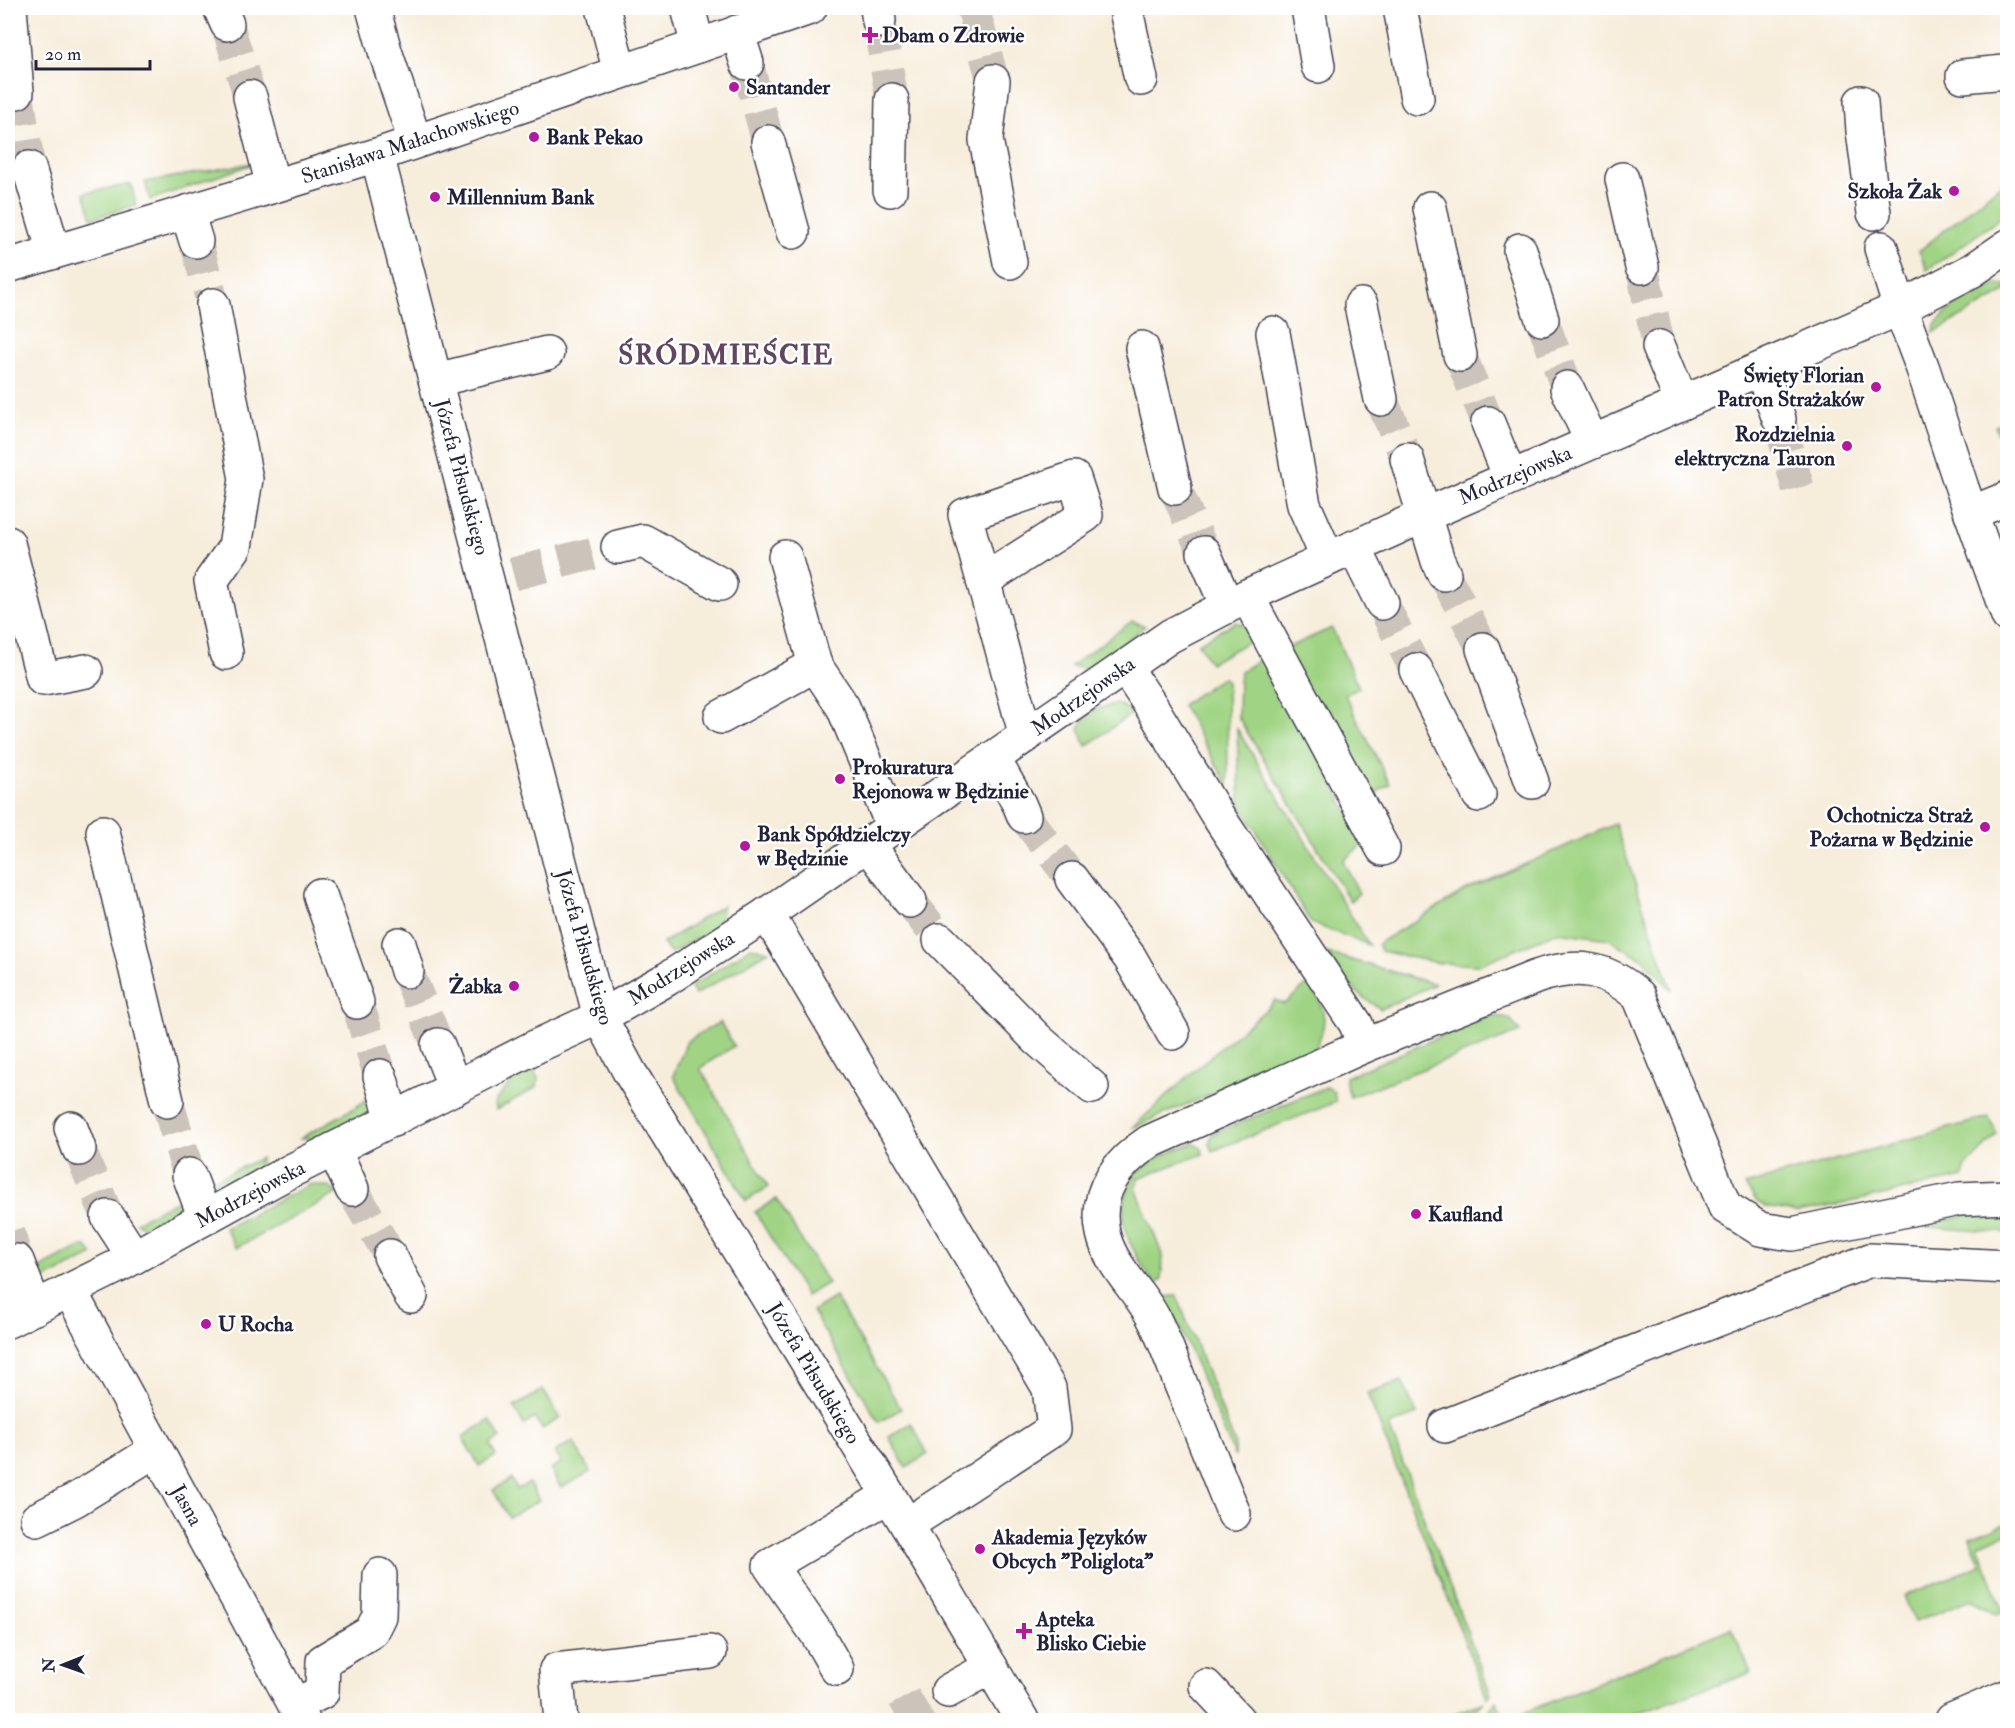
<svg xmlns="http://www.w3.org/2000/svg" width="2015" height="1728" font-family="'IM FELL Double Pica',serif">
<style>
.green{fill:#a0d484;stroke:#617b60;stroke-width:1.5}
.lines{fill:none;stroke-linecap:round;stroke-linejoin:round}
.minor-tunnel{stroke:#ccc4bb;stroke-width:33;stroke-dasharray:33 16;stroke-linecap:butt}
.minor-casing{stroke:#424053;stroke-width:36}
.minor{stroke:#fff;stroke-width:33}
.poi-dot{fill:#b5179e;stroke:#fff;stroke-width:2}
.labels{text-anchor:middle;stroke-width:5;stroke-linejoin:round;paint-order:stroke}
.poi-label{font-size:21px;font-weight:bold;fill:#22223b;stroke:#fff;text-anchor:start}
.street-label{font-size:21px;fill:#22223b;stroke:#fff}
.district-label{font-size:27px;font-weight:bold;letter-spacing:1.5px;fill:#624661;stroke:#fff}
</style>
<rect width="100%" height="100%" fill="#fff"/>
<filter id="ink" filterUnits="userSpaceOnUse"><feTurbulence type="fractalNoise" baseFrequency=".0167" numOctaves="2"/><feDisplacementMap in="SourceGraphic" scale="12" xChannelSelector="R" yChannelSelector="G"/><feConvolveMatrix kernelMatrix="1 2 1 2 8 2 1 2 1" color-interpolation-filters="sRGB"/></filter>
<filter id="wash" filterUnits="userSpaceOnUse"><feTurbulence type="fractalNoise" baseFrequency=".008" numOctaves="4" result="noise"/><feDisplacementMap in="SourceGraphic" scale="24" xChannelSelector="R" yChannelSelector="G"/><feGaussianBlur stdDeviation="1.35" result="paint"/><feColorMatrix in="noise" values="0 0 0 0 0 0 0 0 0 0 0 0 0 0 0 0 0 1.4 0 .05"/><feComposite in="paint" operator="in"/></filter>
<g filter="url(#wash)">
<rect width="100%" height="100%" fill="#f7eddb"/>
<!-- green -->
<g class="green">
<path d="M 258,162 L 150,200 L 145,182 Z"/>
<path d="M 2004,182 L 2007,182 L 2007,211 L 1991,225 L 1927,270 L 1919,251 Z"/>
<path d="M 131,184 L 136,205 L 92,218 L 84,193 Z"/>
<path d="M 1997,284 L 2007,286 L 2007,291 L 1933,333 C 1940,308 1973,293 1997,284 Z"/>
<path d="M 2007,420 L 2007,455 L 1995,426 Z"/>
<path d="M 1132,621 L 1145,626 L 1120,646 L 1085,669 L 1071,666 Z"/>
<path d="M 1235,622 L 1247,626 L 1254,639 L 1210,663 L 1198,643 Z"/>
<path d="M 1332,628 L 1359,688 L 1345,695 L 1390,784 L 1374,794 L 1360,792 L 1284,649 Z"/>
<path d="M 1266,656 L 1364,843 L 1343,861 L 1359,893 L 1350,901 L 1238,717 L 1239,680 L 1241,671 Z"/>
<path d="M 1223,677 L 1227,682 L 1228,785 L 1182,705 Z"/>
<path d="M 1118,704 L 1134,712 L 1086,746 L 1079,728 C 1087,711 1100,706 1118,704 Z"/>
<path d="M 1237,729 L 1369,945 L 1311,923 L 1240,804 Z"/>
<path d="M 1615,824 L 1672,991 L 1643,959 L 1609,939 L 1558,932 L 1478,965 L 1438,963 L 1381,951 L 1378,944 L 1383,940 L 1465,891 Z"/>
<path d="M 723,905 L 718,927 L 670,953 L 663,943 Z"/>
<path d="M 751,947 L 769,951 L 695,995 L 691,987 Z"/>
<path d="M 1327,953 L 1435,984 L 1381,1009 C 1352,992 1345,981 1327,953 Z"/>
<path d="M 1307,985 L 1312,985 C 1325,1010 1329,1022 1315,1049 L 1132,1128 L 1198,1067 L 1269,1007 L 1275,1000 L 1284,1004 Z"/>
<path d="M 1493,1016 L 1509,1018 L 1520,1032 L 1350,1097 L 1346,1085 L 1346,1077 L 1483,1018 Z"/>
<path d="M 720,1022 L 734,1046 L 700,1068 L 768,1187 L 746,1201 L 673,1076 L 687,1041 Z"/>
<path d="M 533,1069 L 538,1079 L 537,1087 L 496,1110 L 495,1101 L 514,1079 Z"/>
<path d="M 1326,1087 L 1333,1090 L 1336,1102 L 1212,1151 L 1209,1144 L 1212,1134 Z"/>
<path d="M 368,1100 L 371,1112 L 315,1139 L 301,1138 Z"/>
<path d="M 1989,1117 L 1997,1134 L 1965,1168 L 1963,1177 L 1832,1206 L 1796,1212 L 1766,1207 L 1757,1202 L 1745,1185 Z"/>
<path d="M 1194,1143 L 1202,1149 L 1203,1154 L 1138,1178 L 1136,1188 L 1163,1257 L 1161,1281 L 1154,1284 C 1135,1253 1114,1228 1128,1189 C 1131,1181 1133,1175 1140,1170 C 1154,1156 1176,1150 1194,1143 Z"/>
<path d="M 261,1158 L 258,1169 L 220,1190 L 207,1183 Z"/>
<path d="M 311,1184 L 328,1187 L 338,1193 L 236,1248 L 225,1228 Z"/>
<path d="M 193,1192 L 193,1203 L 146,1229 L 136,1222 Z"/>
<path d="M 776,1199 L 828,1283 L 806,1296 L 755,1212 Z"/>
<path d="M 1980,1212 L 2007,1214 L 2007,1233 L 1914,1226 Z"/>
<path d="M 82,1246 L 86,1246 L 93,1255 L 37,1283 L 25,1276 Z"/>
<path d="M 1177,1296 L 1235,1444 L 1235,1457 L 1182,1332 L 1162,1297 Z"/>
<path d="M 835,1297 L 901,1409 L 879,1422 L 812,1311 Z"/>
<path d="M 1402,1381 L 1417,1414 L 1389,1426 L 1491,1695 L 1487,1698 L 1367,1393 Z"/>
<path d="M 543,1390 L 560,1418 L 542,1429 L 535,1418 L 524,1425 L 514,1407 Z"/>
<path d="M 490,1420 L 500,1438 L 490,1445 L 496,1456 L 479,1466 L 462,1437 Z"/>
<path d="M 911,1423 L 928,1454 L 906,1468 L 889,1437 Z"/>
<path d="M 573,1441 L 590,1472 L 561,1488 L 550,1469 L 561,1463 L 555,1452 Z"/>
<path d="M 511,1479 L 517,1489 L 529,1483 L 539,1500 L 509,1518 L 493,1490 Z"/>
<path d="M 2007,1523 L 2007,1533 L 1978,1545 L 2004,1612 L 1997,1615 L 1971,1599 L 1915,1622 L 1904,1596 L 1981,1565 L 1970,1538 Z"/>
<path d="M 1731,1628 L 1751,1673 L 1618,1720 L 1506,1720 Z"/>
<path d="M 1497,1701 L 1505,1720 L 1480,1720 Z"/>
<path d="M 1484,1702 L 1467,1720 L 1437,1720 Z"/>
</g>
</g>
<g filter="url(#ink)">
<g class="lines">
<!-- minor-tunnel -->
<g class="minor-tunnel">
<path d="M 973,8 L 993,81"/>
<path d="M 879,21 L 892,100"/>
<path d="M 227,24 L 250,97"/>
<path d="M 747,63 L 768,142"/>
<path d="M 17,92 L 29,168"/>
<path d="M 196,241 L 213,305"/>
<path d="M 1642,267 L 1659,347"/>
<path d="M 1542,319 L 1567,388"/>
<path d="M 1460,355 L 1488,423"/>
<path d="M 1381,399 L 1407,459"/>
<path d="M 1779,419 L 1798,488"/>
<path d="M 1175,488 L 1204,553"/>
<path d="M 513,574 L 618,547"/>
<path d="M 1444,574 L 1483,649"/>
<path d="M 1382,603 L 1416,670"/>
<path d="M 1024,816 L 1072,879"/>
<path d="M 910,901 L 940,940"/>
<path d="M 407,971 L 438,1045"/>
<path d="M 357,1002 L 380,1076"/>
<path d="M 167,1101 L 189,1175"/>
<path d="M 79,1149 L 108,1217"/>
<path d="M 352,1189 L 390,1256"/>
<path d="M 8,1232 L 17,1261"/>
<path d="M 898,1720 L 948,1691"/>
</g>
<!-- minor casing -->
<g class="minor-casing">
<g id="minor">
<path d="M 10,8 L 17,92"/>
<path d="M 220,8 L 227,24"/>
<path d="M 373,8 L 385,51 L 415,141"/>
<path d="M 603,8 L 620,72"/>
<path d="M 688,8 L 698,46"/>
<path d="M 877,8 L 879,21"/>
<path d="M 1308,8 L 1318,66"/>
<path d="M 1400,8 L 1417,98"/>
<path d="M 1127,15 L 1141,79"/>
<path d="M 737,32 L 747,63"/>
<path d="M 1963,76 L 2005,72 L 2008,75"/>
<path d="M 993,81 L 986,140 L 1010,262"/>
<path d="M 250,97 L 273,186"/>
<path d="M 1861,102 L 1863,131 L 1874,213"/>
<path d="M 768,142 L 793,232"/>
<path d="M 377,155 L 600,1017 L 629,1071 L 907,1525 L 1022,1720"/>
<path d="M 29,168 L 54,252"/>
<path d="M 1622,179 L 1642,267"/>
<path d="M 890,190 L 892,100"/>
<path d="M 1430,208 L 1460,355"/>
<path d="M 187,212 L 196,241"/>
<path d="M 1881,248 L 1900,308 L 1923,369 L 1962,488 L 2008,616"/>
<path d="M 1520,250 L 1542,319"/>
<path d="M 8,266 L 377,155 L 810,8"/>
<path d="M 213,305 L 246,479 L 235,547 L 211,581 L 226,653"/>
<path d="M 1361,305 L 1381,399"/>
<path d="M 1273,333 L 1304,505 L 1328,559"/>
<path d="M 1659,347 L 1682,403"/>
<path d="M 1142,348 L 1175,488"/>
<path d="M 1761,369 L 1779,419"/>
<path d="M 436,380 L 547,353"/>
<path d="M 1567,388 L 1592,442"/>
<path d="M 1488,423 L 1510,477"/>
<path d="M 1407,459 L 1438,561 L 1444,574"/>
<path d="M 1971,513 L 2008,498"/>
<path d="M 8,543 L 43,679 L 86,671"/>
<path d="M 618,547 L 643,541 L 720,584"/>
<path d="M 1354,547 L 1382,603"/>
<path d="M 1204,553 L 1227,606"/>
<path d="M 785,557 L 815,665"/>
<path d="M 983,581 L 1086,515 L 1074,478 L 965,515 L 1026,736"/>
<path d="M 1247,596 L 1383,849"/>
<path d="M 1483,649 L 1532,782"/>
<path d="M 1125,667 L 1153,709 L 1216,813 L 1356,1024 L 1364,1046"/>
<path d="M 1416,670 L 1479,795"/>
<path d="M 721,717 L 815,665 L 843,707 L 893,827"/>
<path d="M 993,758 L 1019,804 L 1024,816"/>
<path d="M 103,832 L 167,1101"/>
<path d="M 868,844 L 910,901"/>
<path d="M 1072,879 L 1130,958 L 1173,1033"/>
<path d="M 320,895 L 357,1002"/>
<path d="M 767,914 L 1049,1388 L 1054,1429 L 907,1525"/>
<path d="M 940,940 L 1037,1039 L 1092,1087"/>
<path d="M 399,944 L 407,971"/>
<path d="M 438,1045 L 455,1088"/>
<path d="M 380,1076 L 393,1120"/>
<path d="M 71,1128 L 79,1149"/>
<path d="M 334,1149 L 352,1189"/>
<path d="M 189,1175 L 205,1218"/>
<path d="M 108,1217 L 134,1257"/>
<path d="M 390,1256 L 411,1296"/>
<path d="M 17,1261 L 35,1308"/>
<path d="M 70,1291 L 303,1720"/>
<path d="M 8,1321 L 116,1267 L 279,1177 L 537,1046 L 600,1017 L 667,979 L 767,914 L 1170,636 L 1247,596 L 1425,515 L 1900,308 L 1973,270 L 2008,246"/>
<path d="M 1445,1426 L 1870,1260 L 2008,1267"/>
<path d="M 1234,1514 C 1217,1472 1200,1429 1182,1387 C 1174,1366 1166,1344 1156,1323 C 1142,1292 1110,1267 1103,1233 C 1094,1191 1117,1163 1149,1142 L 1364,1046 L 1536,977 C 1577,963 1606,967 1639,996 L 1725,1207 L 1760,1229 L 1792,1234 L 1959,1199 L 2008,1197"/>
<path d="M 37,1519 L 75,1500 L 156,1450"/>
<path d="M 837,1669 L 817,1634 L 770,1566 L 888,1496"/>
<path d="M 1206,1686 L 1238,1720"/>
<path d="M 948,1691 L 991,1667"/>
<path d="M 295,1705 L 322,1692 L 323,1661 L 371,1632 L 379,1616 L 380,1575"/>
<path d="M 561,1720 L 556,1670 L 710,1652"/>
<path d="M 1952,1720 L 2008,1696"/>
</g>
</g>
<!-- minor -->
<use href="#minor" class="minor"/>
</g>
</g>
<!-- markers -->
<g class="poi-dot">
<path d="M867 26h6v6h6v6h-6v6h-6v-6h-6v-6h6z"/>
<circle cx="734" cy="87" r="6"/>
<circle cx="534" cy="137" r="6"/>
<circle cx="1954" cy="191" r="6"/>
<circle cx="435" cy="197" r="6"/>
<circle cx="1876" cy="387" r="6"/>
<circle cx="1847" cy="446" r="6"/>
<circle cx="840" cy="779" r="6"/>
<circle cx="1985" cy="827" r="6"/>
<circle cx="745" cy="846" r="6"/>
<circle cx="514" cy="986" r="6"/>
<circle cx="1416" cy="1214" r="6"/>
<circle cx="206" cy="1324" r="6"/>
<circle cx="980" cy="1549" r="6"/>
<path d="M1021 1622h6v6h6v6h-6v6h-6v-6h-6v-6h6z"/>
</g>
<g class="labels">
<!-- poi labels -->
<g class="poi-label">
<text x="882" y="42">Dbam o Zdrowie</text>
<text x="746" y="94">Santander</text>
<text x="546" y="144">Bank Pekao</text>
<text x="1942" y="198" text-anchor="end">Szkoła Żak</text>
<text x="447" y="204">Millennium Bank</text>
<text x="1864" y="382" text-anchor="end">Święty Florian<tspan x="1864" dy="24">Patron Strażaków</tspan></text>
<text x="1835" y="441" text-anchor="end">Rozdzielnia<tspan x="1835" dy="24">elektryczna Tauron</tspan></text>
<text x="852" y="774">Prokuratura<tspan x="852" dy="24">Rejonowa w Będzinie</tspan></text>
<text x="1973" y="822" text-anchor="end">Ochotnicza Straż<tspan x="1973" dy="24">Pożarna w Będzinie</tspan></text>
<text x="757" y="841">Bank Spółdzielczy<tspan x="757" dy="24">w Będzinie</tspan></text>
<text x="502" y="993" text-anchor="end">Żabka</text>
<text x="1428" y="1221">Kaufland</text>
<text x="218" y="1331">U Rocha</text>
<text x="992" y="1544">Akademia Języków<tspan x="992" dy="24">Obcych "Poliglota"</tspan></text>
<text x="1036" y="1626">Apteka<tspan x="1036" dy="24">Blisko Ciebie</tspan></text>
</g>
<!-- street labels -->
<g class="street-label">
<text transform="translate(410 142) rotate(-18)" y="7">Stanisława Małachowskiego</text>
<text transform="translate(1515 475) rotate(-23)" y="7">Modrzejowska</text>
<text transform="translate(462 477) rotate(75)" y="7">Józefa Piłsudskiego</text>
<text transform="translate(1083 696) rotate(-35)" y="7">Modrzejowska</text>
<text transform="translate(585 947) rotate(74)" y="7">Józefa Piłsudskiego</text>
<text transform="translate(681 968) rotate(-32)" y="7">Modrzejowska</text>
<text transform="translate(250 1194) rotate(-28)" y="7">Modrzejowska</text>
<text transform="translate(814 1373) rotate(59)" y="7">Józefa Piłsudskiego</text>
<text transform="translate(187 1505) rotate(61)" y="7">Jasna</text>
</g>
<!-- district labels -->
<g class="district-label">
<text x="726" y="364">ŚRÓDMIEŚCIE</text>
</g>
</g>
<!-- margin -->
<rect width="2015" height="1728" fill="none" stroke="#fff" stroke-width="30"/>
<!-- north arrow -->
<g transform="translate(63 1665) rotate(269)" stroke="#ffffff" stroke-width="4.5" paint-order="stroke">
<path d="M0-4.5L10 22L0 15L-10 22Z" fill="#22223b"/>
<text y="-9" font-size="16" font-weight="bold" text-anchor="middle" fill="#22223b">N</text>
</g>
<!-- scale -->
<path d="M36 60v9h114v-9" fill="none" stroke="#22223b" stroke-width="3"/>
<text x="45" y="60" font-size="18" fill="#22223b" stroke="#ffffff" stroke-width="4.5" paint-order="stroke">20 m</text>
</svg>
